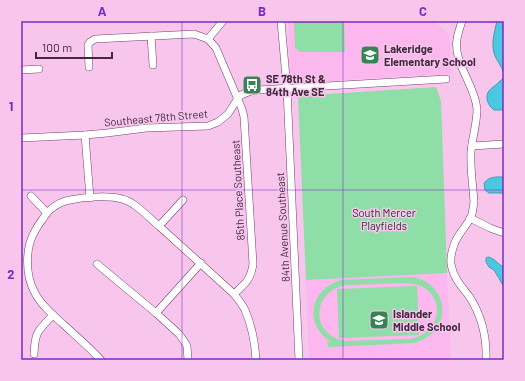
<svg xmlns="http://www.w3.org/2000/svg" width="525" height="381" font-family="Barlow,sans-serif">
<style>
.built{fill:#fbb7ee}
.green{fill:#8fdda7;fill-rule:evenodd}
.water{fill:#4ac8e2;stroke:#4899b1}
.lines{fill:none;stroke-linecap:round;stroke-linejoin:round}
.minor-casing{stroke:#743f6b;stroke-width:8}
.minor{stroke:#fff;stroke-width:7}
.grid{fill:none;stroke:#7b2cbf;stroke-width:1;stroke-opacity:0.55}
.labels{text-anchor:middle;stroke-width:3;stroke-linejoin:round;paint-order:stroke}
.poi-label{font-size:11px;font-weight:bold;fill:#422a3e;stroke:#f8c6ed;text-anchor:start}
.street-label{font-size:11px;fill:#422a3e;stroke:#f8c6ed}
.park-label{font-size:11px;fill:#133720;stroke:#f8c6ed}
.neatline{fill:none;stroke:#7b2cbf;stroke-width:1.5}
.grid-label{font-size:13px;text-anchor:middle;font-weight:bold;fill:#7b2cbf}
</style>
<rect width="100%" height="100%" fill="#f8c6ed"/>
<!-- built -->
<g class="built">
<path d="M 288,21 L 434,21 L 449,35 L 451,74 L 291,83 Z"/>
<path d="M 447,273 L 451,360 L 309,360 L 306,280 Z"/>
</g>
<!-- green -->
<g class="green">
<path d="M 294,21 L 344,21 L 345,52 L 300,52 L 295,48 Z"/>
<path d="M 436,87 L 441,101 L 447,273 L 306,280 L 298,96 Z"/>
<path d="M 414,277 C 452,286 452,335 413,343 L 328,347 L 327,342 L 331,342 C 303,324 310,289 341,280 ZM 408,283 C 446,286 447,332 410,339 L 349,341 C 311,339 309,292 346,285 Z"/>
<path d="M 417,286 L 419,335 L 339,338 L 337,289 Z"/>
</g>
<!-- water -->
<g class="water">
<path d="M 497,21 L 504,21 L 504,75 C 503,68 499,64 496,58 C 490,46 494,34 497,21 Z"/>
<path d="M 504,76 L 504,110 L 494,110 C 490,107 488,104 487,99 C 486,89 494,88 500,81 C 502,80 503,78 504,76 Z"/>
<path d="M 504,177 L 504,193 L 489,193 L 485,190 L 484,183 C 490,176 496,177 504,177 Z"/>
<path d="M 488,257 C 495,258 498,265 504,267 L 504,287 L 494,270 L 489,267 L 486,262 L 486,258 Z"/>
</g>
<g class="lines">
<!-- minor casing -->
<g class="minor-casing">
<g id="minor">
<path d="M 281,21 L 287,89 L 299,360"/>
<path d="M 462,21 C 460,27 458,33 457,39 C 453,64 475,84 477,109 C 477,124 472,138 471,152 C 470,169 473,185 474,202 C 473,207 473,212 471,217 C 468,223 463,229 459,235 C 454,242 450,255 451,264 C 453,277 461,286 469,296 C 482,316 487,336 486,360"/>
<path d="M 151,36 L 153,65"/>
<path d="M 208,39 L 223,21"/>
<path d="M 89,67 L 88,45 L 90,42 L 95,39 L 194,34 L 208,39 L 216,48 L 242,109 L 244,117 L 253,264 C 251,279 245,284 234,294 C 238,299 242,304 245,310 C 252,326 255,343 256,360"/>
<path d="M 21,70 L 39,69"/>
<path d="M 85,135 L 90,198"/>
<path d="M 21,138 L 85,135 L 107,133 L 146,128 L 208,126 L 218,122 L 228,114 L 238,98 L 241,95 L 251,91 L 258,90 L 446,79"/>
<path d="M 472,146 L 504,144"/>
<path d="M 31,196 L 47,213"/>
<path d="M 470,218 L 490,228 L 504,233"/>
<path d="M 159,226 L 234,294"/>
<path d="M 97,264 L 156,313 L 179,334 L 184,341 L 187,346 L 188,360"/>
<path d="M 156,313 L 201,263"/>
<path d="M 34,354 C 35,331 38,331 53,315"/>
<path d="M 101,360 C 89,347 76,336 63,324 C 53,315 41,305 35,293 C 25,275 25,248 35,231 C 37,227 39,224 42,220 C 45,216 47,212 51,209 C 57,204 64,201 70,200 C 84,197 109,195 122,199 C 135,202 148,217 159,226 L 183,200"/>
</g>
</g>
<!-- minor -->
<use href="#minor" class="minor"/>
</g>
<!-- grid -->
<path class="grid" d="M 182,21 L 182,360M 343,21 L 343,360M 21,190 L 504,190"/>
<!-- icons -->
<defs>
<g id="school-square" transform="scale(1)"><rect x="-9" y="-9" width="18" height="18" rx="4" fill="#368454" stroke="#f8c6ed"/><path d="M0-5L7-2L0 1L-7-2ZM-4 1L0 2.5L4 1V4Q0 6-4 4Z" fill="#fff"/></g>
<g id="bus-square" transform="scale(1)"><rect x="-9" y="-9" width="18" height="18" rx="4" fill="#368454" stroke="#f8c6ed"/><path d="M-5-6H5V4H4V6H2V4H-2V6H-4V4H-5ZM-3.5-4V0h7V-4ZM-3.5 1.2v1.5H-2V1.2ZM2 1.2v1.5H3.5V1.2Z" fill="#fff"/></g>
</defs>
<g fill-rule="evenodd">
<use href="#school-square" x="370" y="55"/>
<use href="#bus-square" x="252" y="85"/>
<use href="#school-square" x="379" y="320"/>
</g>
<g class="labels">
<!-- poi labels -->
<g class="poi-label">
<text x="384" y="53">Lakeridge<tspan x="384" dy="13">Elementary School</tspan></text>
<text x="266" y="83">SE 78th St &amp;<tspan x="266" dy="13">84th Ave SE</tspan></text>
<text x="393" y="318">Islander<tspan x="393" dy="13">Middle School</tspan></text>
</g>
<!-- street labels -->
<g class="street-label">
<text transform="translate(156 118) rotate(-5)" y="4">Southeast 78th Street</text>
<text transform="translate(238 190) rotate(-93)" y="4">85th Place Southeast</text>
<text transform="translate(283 227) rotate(-93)" y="4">84th Avenue Southeast</text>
</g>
<!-- park labels -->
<g class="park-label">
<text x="384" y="217">South Mercer<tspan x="384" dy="13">Playfields</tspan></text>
</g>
</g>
<!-- border -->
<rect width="525" height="381" fill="none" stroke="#f8c6ed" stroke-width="44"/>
<!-- scale -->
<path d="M36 52v6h76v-6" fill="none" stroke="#422a3e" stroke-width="2"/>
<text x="42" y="52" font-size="12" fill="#422a3e" stroke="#f8c6ed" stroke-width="3" paint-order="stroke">100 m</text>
<rect x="22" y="22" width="481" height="337" class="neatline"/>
<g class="grid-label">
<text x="102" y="16">A</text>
<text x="262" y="16">B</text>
<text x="423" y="16">C</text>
<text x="11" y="111">1</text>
<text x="11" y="279">2</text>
</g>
</svg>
